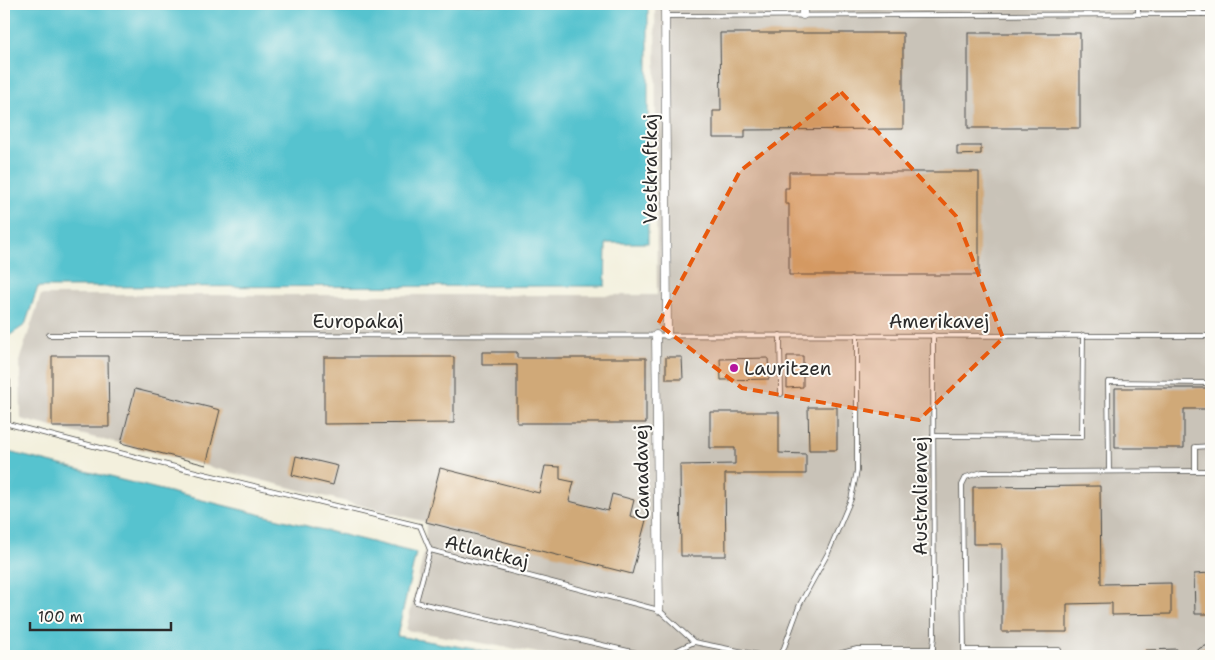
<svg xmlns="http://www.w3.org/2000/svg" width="1215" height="660" font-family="'Shantell Sans',sans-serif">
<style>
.industrial{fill:#c9c3b8}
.water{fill:#56c3cf;stroke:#40777d}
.building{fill:#d0a978}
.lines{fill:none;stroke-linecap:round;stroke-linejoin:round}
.lane-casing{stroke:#494946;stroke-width:5.5}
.street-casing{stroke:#494946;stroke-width:9}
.lane{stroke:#fff;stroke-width:4}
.street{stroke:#fff;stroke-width:8}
.marked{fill:#e8590c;fill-opacity:0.2;stroke:#e8590c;stroke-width:4;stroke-dasharray:10 6;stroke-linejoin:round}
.poi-dot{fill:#b5179e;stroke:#fdfcf7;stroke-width:2}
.labels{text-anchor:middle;stroke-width:4;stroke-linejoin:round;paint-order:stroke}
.street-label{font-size:19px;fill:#2b2b2b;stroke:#fdfcf7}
.poi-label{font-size:19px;fill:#2b2b2b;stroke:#fdfcf7;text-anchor:start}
</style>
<rect width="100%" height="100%" fill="#fdfcf7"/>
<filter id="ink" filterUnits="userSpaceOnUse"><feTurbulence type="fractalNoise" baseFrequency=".02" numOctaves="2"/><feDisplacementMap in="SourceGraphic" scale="10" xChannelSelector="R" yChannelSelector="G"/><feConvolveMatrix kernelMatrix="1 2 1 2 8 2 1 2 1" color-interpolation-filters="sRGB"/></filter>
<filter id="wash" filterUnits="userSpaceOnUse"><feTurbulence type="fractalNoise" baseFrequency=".0096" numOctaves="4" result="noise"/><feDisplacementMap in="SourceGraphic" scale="20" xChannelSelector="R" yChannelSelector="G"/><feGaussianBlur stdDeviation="1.12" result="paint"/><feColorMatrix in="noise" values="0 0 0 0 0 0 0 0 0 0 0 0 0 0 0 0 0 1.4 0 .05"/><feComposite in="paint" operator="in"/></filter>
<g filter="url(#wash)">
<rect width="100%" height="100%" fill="#f3f0dd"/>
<!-- industrial -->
<path class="industrial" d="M 655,4 L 1211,4 L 1211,656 L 555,656 L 406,630 L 425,549 L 426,522 L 21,419 L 20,358 L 41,295 L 657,295 Z"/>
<!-- water -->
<g class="water">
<path d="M 4,4 L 648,4 L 648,243 L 606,243 L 605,286 L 38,287 L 25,325 L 4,339 Z"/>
<path d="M 4,451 L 416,553 L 397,636 L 515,656 L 4,656 Z"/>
</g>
<g id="blocks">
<!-- building -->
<g class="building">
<path d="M 720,33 L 903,33 L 903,129 L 745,130 L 745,138 L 713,138 L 713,111 L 721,111 Z"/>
<rect x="968" y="33" width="112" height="95"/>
<path d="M 957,146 L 981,146 L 981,154 L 957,155 Z"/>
<path d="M 789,172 L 979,172 L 979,275 L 789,275 L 789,204 L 785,204 L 785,188 L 789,188 Z"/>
<path d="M 482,352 L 517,352 L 517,358 L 646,358 L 646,423 L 517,423 L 517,365 L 482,365 Z"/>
<path d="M 52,356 L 108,356 L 109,427 L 52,427 Z"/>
<path d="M 787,356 L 803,356 L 803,366 L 807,366 L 807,375 L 803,375 L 803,387 L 787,388 Z"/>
<path d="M 324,357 L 454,357 L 454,423 L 324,424 Z"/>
<path d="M 666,357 L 682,357 L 683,379 L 666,379 Z"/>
<path d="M 768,358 L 769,379 L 721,380 L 720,359 Z"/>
<path d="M 1115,388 L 1211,388 L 1211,409 L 1184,409 L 1184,448 L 1115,448 Z"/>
<path d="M 135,389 L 220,410 L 206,465 L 121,443 Z"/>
<path d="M 808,407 L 837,407 L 837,450 L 809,450 Z"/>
<path d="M 710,412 L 779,412 L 779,453 L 806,454 L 806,474 L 725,474 L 726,556 L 681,556 L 680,465 L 735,464 L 735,448 L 710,448 Z"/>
<path d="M 296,456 L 338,466 L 333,485 L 292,475 Z"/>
<path d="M 545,466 L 560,467 L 560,479 L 574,482 L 569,501 L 608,511 L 612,494 L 634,500 L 630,516 L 646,520 L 632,574 L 426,522 L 440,468 L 539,493 Z"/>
<path d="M 1100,486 L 1101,584 L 1171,583 L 1171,614 L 1112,615 L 1112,603 L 1067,604 L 1067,632 L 1002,632 L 1002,544 L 973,544 L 973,487 Z"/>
<path d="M 1211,573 L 1211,614 L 1195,614 L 1194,574 Z"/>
<path d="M 1211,644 L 1211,656 L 1191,656 L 1200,648 Z"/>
<path d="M 1177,649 L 1177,656 L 1146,656 L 1146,650 Z"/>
</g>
</g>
</g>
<g filter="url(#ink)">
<use href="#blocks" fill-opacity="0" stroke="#494946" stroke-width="1"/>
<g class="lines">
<!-- lane casing -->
<g class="lane-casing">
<g id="lane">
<path d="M 1138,4 L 1138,14"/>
<path d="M 1191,4 L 1202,14"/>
<path d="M 666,16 L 1211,14"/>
<path d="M 49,335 L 1211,336"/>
<path d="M 780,335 L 781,394"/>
<path d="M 4,381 L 8,381 L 8,424"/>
<path d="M 4,423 L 163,464 L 420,526 L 430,550"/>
<path d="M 933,436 L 1082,437 L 1083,335"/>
<path d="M 1109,471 L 1108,382 L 1211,383"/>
<path d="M 1195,471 L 1195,447 L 1211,446"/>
<path d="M 650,656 L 416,602 L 430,550 L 659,610 L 694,642 L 764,656"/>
<path d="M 665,656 L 694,642"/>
<path d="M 781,656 L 800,604 L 828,553 L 851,499 L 857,471 L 857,335"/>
<path d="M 830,656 L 857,649 L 933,649"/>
<path d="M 932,656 L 934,637 L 933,335"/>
<path d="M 1058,656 L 1059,650 L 964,650 L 962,485 L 966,477 L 982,472 L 1211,471"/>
</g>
</g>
<!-- street casing -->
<g class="street-casing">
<g id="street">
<path d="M 665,4 L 667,335"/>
<path d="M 803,15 L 803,4"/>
<path d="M 656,335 L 659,610"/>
</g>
</g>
<!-- lane -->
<use href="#lane" class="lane"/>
<!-- street -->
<use href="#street" class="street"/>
</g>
</g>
<!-- marked area -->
<path class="marked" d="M 841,92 L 956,216 L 1003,338 L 919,420 L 742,388 L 658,324 L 740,171 Z"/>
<!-- markers -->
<circle class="poi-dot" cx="734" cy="368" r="5"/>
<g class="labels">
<!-- street labels -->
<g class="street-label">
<text transform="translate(650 169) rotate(-90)" y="7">Vestkraftkaj</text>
<text x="358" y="328">Europakaj</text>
<text x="939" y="328">Amerikavej</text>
<text transform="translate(641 472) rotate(-91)" y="7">Canadavej</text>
<text transform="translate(920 496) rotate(-90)" y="7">Australienvej</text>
<text transform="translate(487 551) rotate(14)" y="7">Atlantkaj</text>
</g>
<!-- poi labels -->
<g class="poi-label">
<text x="744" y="375">Lauritzen</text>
</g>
</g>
<!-- margin -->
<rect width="1215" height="660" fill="none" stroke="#fdfcf7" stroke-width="20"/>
<!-- scale -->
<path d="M30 622v8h141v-8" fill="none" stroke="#2b2b2b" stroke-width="2.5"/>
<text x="38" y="622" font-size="15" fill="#2b2b2b" stroke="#fdfcf7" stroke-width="4" paint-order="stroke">100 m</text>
</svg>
